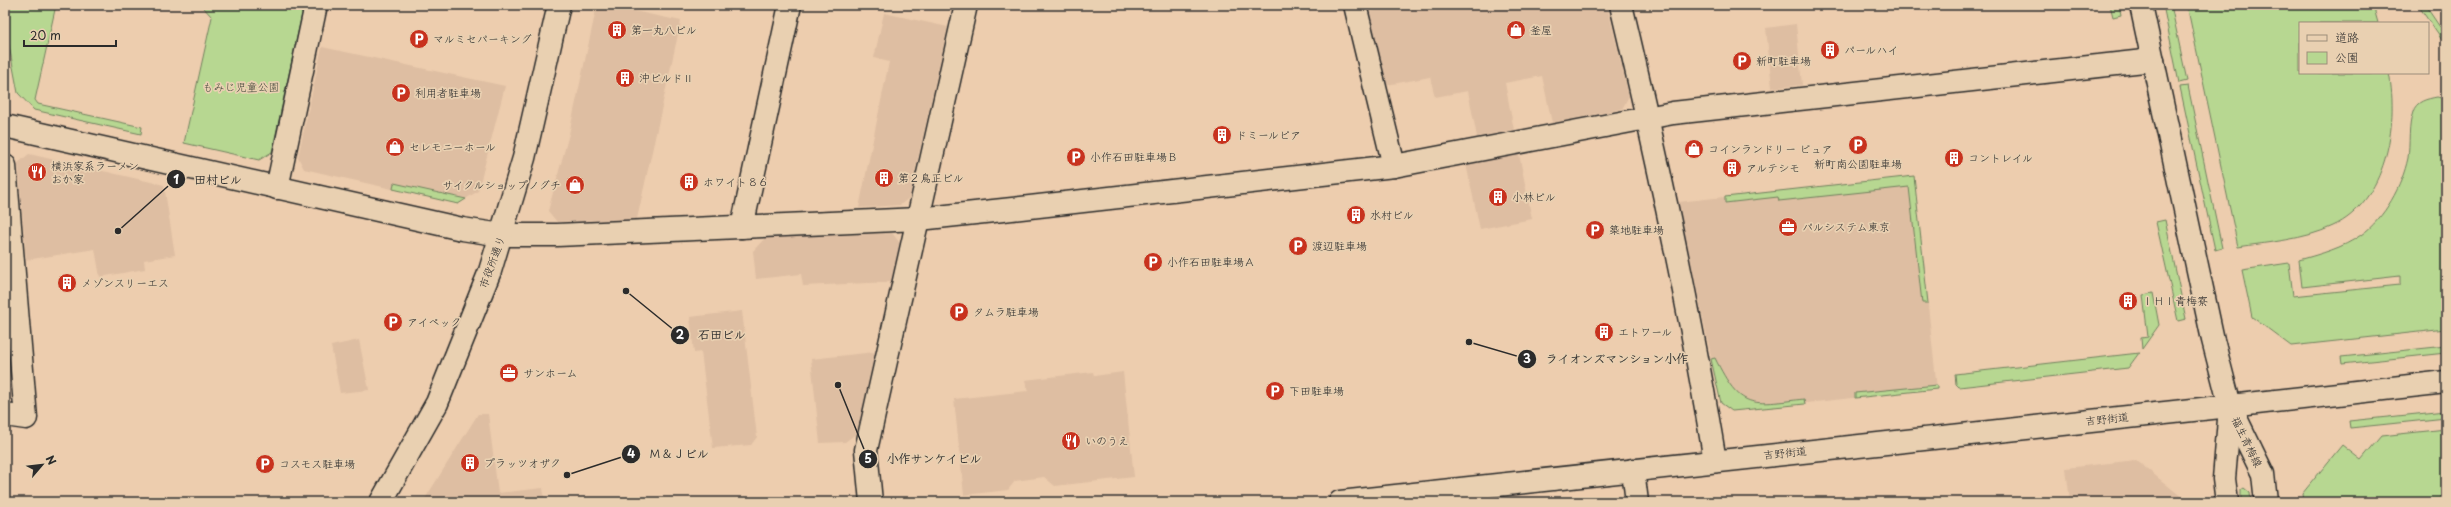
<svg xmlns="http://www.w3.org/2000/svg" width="2451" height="507" font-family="'Playpen Sans','Klee One',sans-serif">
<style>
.built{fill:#debea2}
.green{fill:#b7d791;stroke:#71815e}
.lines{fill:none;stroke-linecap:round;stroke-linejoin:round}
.minor-casing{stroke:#2b2b2b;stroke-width:25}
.tertiary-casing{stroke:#2b2b2b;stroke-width:25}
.secondary-casing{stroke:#2b2b2b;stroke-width:25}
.minor{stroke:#e9d0b1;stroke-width:22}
.tertiary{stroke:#e9d0b1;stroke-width:22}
.secondary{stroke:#e9d0b1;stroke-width:22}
.labels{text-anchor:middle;stroke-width:3.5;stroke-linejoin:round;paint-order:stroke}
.poi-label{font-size:11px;fill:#2b2b2b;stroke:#e9d0b1;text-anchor:start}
.park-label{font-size:11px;fill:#40453a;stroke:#e9d0b1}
.street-label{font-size:11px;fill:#2b2b2b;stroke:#e9d0b1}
.leader{fill:none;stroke:#2b2b2b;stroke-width:1.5}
.callout-dot{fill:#2b2b2b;stroke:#e9d0b1;stroke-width:1.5}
.mark-label{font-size:12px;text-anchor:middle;font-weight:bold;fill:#fff}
.callout-label{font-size:12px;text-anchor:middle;font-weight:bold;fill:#2b2b2b;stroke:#e9d0b1;stroke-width:3.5;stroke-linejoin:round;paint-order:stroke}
</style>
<rect width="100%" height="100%" fill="#edcdae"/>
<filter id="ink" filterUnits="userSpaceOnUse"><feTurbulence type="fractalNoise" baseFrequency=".025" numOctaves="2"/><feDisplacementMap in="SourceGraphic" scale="8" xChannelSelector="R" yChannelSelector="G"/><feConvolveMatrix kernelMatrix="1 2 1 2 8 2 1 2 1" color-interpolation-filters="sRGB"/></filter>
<g filter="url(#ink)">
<!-- built -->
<g class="built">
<path d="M 597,5 L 606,5 L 681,21 L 637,219 L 557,222 L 548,211 L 569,134 Z"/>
<path d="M 1396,5 L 1607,5 L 1629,96 L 1622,109 L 1552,123 L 1542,76 L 1505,83 L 1514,130 L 1477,137 L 1468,91 L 1435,97 L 1430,77 L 1387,85 L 1369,12 Z"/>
<path d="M 884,13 L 948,27 L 909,198 L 900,205 L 859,208 L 889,62 L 874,58 Z"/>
<path d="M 1796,24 L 1802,85 L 1772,88 L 1766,28 Z"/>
<path d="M 322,47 L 505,86 L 478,191 L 458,204 L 304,169 L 298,157 Z"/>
<path d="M 29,154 L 164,185 L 175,255 L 144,260 L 145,269 L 100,277 L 95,249 L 26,260 L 18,163 Z"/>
<path d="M 1519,154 L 1532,219 L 1480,229 L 1466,164 Z"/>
<path d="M 1914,176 L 1937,389 L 1732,411 L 1721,403 L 1678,202 Z"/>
<path d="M 892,233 L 900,243 L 891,282 L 803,286 L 801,274 L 756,279 L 753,251 L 765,238 Z"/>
<path d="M 742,311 L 757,437 L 751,445 L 713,448 L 701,352 L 694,353 L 690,317 Z"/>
<path d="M 359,340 L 369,390 L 340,393 L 331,346 Z"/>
<path d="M 875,352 L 857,433 L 845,442 L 820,443 L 811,359 Z"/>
<path d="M 1093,372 L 1094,376 L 1123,372 L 1134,477 L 1055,486 L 1044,477 L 1015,481 L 1008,490 L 964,495 L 954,399 L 1028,391 L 1025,380 Z"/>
<path d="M 478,414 L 488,414 L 498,493 L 543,488 L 545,502 L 423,502 Z"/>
<path d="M 2136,460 L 2188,502 L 2070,502 L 2066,468 Z"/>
</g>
<!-- green -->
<g class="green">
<path d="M 5,5 L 56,5 L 35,100 L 38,104 L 142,127 L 141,134 L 34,110 L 18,93 L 5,25 Z"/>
<path d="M 201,5 L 304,5 L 272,152 L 259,160 L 184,143 L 212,17 Z"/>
<path d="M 2110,5 L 2119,5 L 2121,15 L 2113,17 Z"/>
<path d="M 2163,5 L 2171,5 L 2187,81 L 2179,83 Z"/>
<path d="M 2187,5 L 2373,5 L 2378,23 L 2300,23 L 2300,73 L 2389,73 C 2399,125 2386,202 2333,226 C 2304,240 2269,242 2238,247 Z"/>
<path d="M 2418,5 L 2425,5 L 2446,36 L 2446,46 Z"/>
<path d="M 2188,86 L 2222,248 L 2215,250 L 2180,87 Z"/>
<path d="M 2437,97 L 2446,99 L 2446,329 L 2291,346 L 2252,317 L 2242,270 L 2289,263 L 2293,296 L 2400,285 L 2400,276 L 2302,287 L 2299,260 C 2320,254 2343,248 2361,235 C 2385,218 2402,186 2408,158 C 2410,143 2408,126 2413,112 C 2416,101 2427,99 2437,97 Z"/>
<path d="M 1914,176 L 1928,303 L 1922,303 L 1909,187 L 1779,201 L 1778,197 L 1725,203 L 1725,197 Z"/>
<path d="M 394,183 L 466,199 L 458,204 L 393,189 Z"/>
<path d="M 2165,220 L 2186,319 L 2178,321 L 2156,222 Z"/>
<path d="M 2153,293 L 2159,325 L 2142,349 L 2141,338 L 2148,337 L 2143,295 Z"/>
<path d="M 2446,346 L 2446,353 L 2342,364 L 2341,357 Z"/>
<path d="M 2139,353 L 2128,368 L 1959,387 L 1956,384 L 1955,374 Z"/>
<path d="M 1715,358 C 1741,411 1751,405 1804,399 L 1805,404 L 1732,411 L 1721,403 L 1711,359 Z"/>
<path d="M 1937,385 L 1937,389 L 1855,398 L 1855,393 Z"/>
<path d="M 2446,411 L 2446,418 L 2350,428 L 2349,421 Z"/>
<path d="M 2446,429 L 2446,470 L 2444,470 L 2446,502 L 2303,502 L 2302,494 L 2342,445 L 2361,460 L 2381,436 Z"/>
<path d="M 2244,488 L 2250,493 L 2251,502 L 2241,502 L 2241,490 Z"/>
</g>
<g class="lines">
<!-- minor casing -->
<g class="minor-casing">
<g id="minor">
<path d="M 1355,5 L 1394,166"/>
<path d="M 1621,5 C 1657,156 1690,308 1715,461"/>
<path d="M 5,126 L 462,229 L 502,235 L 557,235 L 919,219 L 1003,210 L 1394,166 L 1673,113 L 2153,60"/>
<path d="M 5,166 L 26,418 L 5,415"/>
<path d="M 277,188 L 316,5"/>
<path d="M 742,227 L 790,5"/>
<path d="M 1633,470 L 1637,502"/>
<path d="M 871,502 L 866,450 L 966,5"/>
</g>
</g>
<!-- tertiary casing -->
<g class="tertiary-casing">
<g id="tertiary">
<path d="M 2141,5 L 2213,340 L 2230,406 L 2446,382"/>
<path d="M 381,502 L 437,403 L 490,271 L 524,158 L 559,5"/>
</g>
</g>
<!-- secondary casing -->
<g class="secondary-casing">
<g id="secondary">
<path d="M 2230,406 L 2263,474 L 2266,502"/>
<path d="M 1340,502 L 2230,406"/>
<path d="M 2227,502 L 2224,479 L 2230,407"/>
</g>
</g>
<!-- minor -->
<use href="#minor" class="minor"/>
<!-- tertiary -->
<use href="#tertiary" class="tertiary"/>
<!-- secondary -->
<use href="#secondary" class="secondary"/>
</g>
</g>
<!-- icons -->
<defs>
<g id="building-disc" transform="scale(1)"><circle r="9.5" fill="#c8321e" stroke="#e9d0b1"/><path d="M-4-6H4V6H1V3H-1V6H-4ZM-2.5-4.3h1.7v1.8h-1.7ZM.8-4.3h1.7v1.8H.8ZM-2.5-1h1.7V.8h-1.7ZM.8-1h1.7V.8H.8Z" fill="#fff"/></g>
<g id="shop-disc" transform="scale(1)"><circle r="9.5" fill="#c8321e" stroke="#e9d0b1"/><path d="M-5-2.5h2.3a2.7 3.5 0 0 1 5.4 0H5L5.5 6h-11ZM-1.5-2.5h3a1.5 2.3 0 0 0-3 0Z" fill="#fff"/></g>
<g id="parking-disc" transform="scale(1)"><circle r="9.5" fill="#c8321e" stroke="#e9d0b1"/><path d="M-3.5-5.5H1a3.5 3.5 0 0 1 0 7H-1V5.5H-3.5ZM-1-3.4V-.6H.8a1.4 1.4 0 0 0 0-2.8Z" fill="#fff"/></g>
<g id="restaurant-disc" transform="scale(1)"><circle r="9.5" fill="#c8321e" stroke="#e9d0b1"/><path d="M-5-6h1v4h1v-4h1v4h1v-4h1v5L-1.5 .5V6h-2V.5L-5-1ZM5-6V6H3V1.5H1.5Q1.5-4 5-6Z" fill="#fff"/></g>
<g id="office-disc" transform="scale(1)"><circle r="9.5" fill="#c8321e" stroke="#e9d0b1"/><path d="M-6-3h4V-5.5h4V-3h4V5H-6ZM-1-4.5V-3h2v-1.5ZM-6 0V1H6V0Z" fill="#fff"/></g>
</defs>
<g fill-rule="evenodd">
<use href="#building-disc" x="617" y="30"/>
<use href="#shop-disc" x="1516" y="30"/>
<use href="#parking-disc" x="419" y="39"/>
<use href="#building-disc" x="1830" y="50"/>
<use href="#parking-disc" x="1742" y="61"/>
<use href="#building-disc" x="625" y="78"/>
<use href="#parking-disc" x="401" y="93"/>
<use href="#building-disc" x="1222" y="135"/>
<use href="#parking-disc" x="1858" y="145"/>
<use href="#shop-disc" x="395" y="147"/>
<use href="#shop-disc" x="1694" y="149"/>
<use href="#parking-disc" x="1076" y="157"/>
<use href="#building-disc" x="1954" y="158"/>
<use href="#building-disc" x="1732" y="168"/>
<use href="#restaurant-disc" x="37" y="172"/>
<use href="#building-disc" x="884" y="178"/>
<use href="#building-disc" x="689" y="182"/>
<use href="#shop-disc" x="575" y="185"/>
<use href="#building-disc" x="1498" y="197"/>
<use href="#building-disc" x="1356" y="215"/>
<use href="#office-disc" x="1788" y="227"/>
<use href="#parking-disc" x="1595" y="230"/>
<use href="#parking-disc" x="1298" y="246"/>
<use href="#parking-disc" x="1153" y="262"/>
<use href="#building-disc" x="67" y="283"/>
<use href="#building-disc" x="2128" y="301"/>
<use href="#parking-disc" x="959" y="312"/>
<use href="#parking-disc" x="393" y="322"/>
<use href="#building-disc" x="1604" y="332"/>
<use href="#office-disc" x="509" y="373"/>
<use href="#parking-disc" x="1275" y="391"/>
<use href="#restaurant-disc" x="1071" y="441"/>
<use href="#building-disc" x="470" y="463"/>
<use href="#parking-disc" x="265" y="464"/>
</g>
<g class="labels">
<!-- poi labels -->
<g class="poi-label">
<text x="631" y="34">第一丸八ビル</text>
<text x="1530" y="34">釜屋</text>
<text x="433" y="43">マルミセパーキング</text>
<text x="1844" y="54">パールハイ</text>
<text x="1756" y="65">新町駐車場</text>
<text x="639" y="82">沖ビルドⅡ</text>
<text x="415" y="97">利用者駐車場</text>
<text x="1236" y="139">ドミールピア</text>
<text x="409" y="151">セレモニーホール</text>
<text x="1708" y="153">コインランドリー ピュア</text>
<text x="1090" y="161">小作石田駐車場Ｂ</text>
<text x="1968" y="162">コントレイル</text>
<text x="1858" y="168" text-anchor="middle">新町南公園駐車場</text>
<text x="51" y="170">横浜家系ラーメン<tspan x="51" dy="13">おか家</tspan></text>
<text x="1746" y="172">アルテシモ</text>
<text x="898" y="182">第２鳥正ビル</text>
<text x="703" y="186">ホワイト８６</text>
<text x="561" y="189" text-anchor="end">サイクルショップノグチ</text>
<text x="1512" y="201">小林ビル</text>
<text x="1370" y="219">水村ビル</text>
<text x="1802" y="231">パルシステム東京</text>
<text x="1609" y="234">築地駐車場</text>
<text x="1312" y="250">渡辺駐車場</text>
<text x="1167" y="266">小作石田駐車場Ａ</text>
<text x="81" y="287">メゾンスリーエス</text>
<text x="2142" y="305">ＩＨＩ青梅寮</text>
<text x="973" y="316">タムラ駐車場</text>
<text x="407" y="326">アイペック</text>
<text x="1618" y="336">エトワール</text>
<text x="523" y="377">サンホーム</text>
<text x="1289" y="395">下田駐車場</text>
<text x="1085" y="445">いのうえ</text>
<text x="484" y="467">プラッツオザク</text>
<text x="279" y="468">コスモス駐車場</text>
</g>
<!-- park labels -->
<g class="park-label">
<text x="241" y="91">もみじ児童公園</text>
</g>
<!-- street labels -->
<g class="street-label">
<text transform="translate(492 262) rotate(-70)" y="4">市役所通り</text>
<text transform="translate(2107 419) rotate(-6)" y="4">吉野街道</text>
<text transform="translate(2247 442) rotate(64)" y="4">福生青梅線</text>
<text transform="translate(1785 453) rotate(-6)" y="4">吉野街道</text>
</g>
</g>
<!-- callouts -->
<path class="leader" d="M118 231L176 179M626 291L680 335M1469 342L1527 359M567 475L631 454M838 385L868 459"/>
<g class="callout-dot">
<circle cx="118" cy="231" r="4"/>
<circle cx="626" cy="291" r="4"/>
<circle cx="1469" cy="342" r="4"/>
<circle cx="567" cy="475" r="4"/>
<circle cx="838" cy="385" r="4"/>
<circle cx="176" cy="179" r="10"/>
<circle cx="680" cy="335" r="10"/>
<circle cx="1527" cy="359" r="10"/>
<circle cx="631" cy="454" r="10"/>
<circle cx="868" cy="459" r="10"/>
</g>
<g class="mark-label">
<text x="176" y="184">1</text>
<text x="680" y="339">2</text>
<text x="1527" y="363">3</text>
<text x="631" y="458">4</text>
<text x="868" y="463">5</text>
</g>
<g class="callout-label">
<text x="218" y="184">田村ビル</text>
<text x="722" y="339">石田ビル</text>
<text x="1617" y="363">ライオンズマンション小作</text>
<text x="679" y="458">Ｍ＆Ｊビル</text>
<text x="934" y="463">小作サンケイビル</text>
</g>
<!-- margin -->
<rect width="2451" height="507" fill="none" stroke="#e9d0b1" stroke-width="20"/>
<rect x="10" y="10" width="2431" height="487" fill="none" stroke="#2b2b2b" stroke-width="1.5" filter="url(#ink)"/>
<!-- legend -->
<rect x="2299" y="22" width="130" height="52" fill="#e9d0b1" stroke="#9d8e7b"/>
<rect x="2307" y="35" width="20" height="6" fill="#e9d0b1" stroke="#9d8e7b"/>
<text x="2335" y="42" font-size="12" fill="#2b2b2b">道路</text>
<rect x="2307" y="52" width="20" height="12" fill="#b7d791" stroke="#9d8e7b"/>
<text x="2335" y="62" font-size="12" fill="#2b2b2b">公園</text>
<!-- north arrow -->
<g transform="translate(42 465) rotate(62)" stroke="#e9d0b1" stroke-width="3" paint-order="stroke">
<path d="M0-3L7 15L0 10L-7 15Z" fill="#2b2b2b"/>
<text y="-6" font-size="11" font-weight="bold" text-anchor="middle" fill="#2b2b2b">N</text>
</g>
<!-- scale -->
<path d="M24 40v6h92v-6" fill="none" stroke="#2b2b2b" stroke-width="2"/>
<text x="30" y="40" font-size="12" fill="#2b2b2b" stroke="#e9d0b1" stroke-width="3" paint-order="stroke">20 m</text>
</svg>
